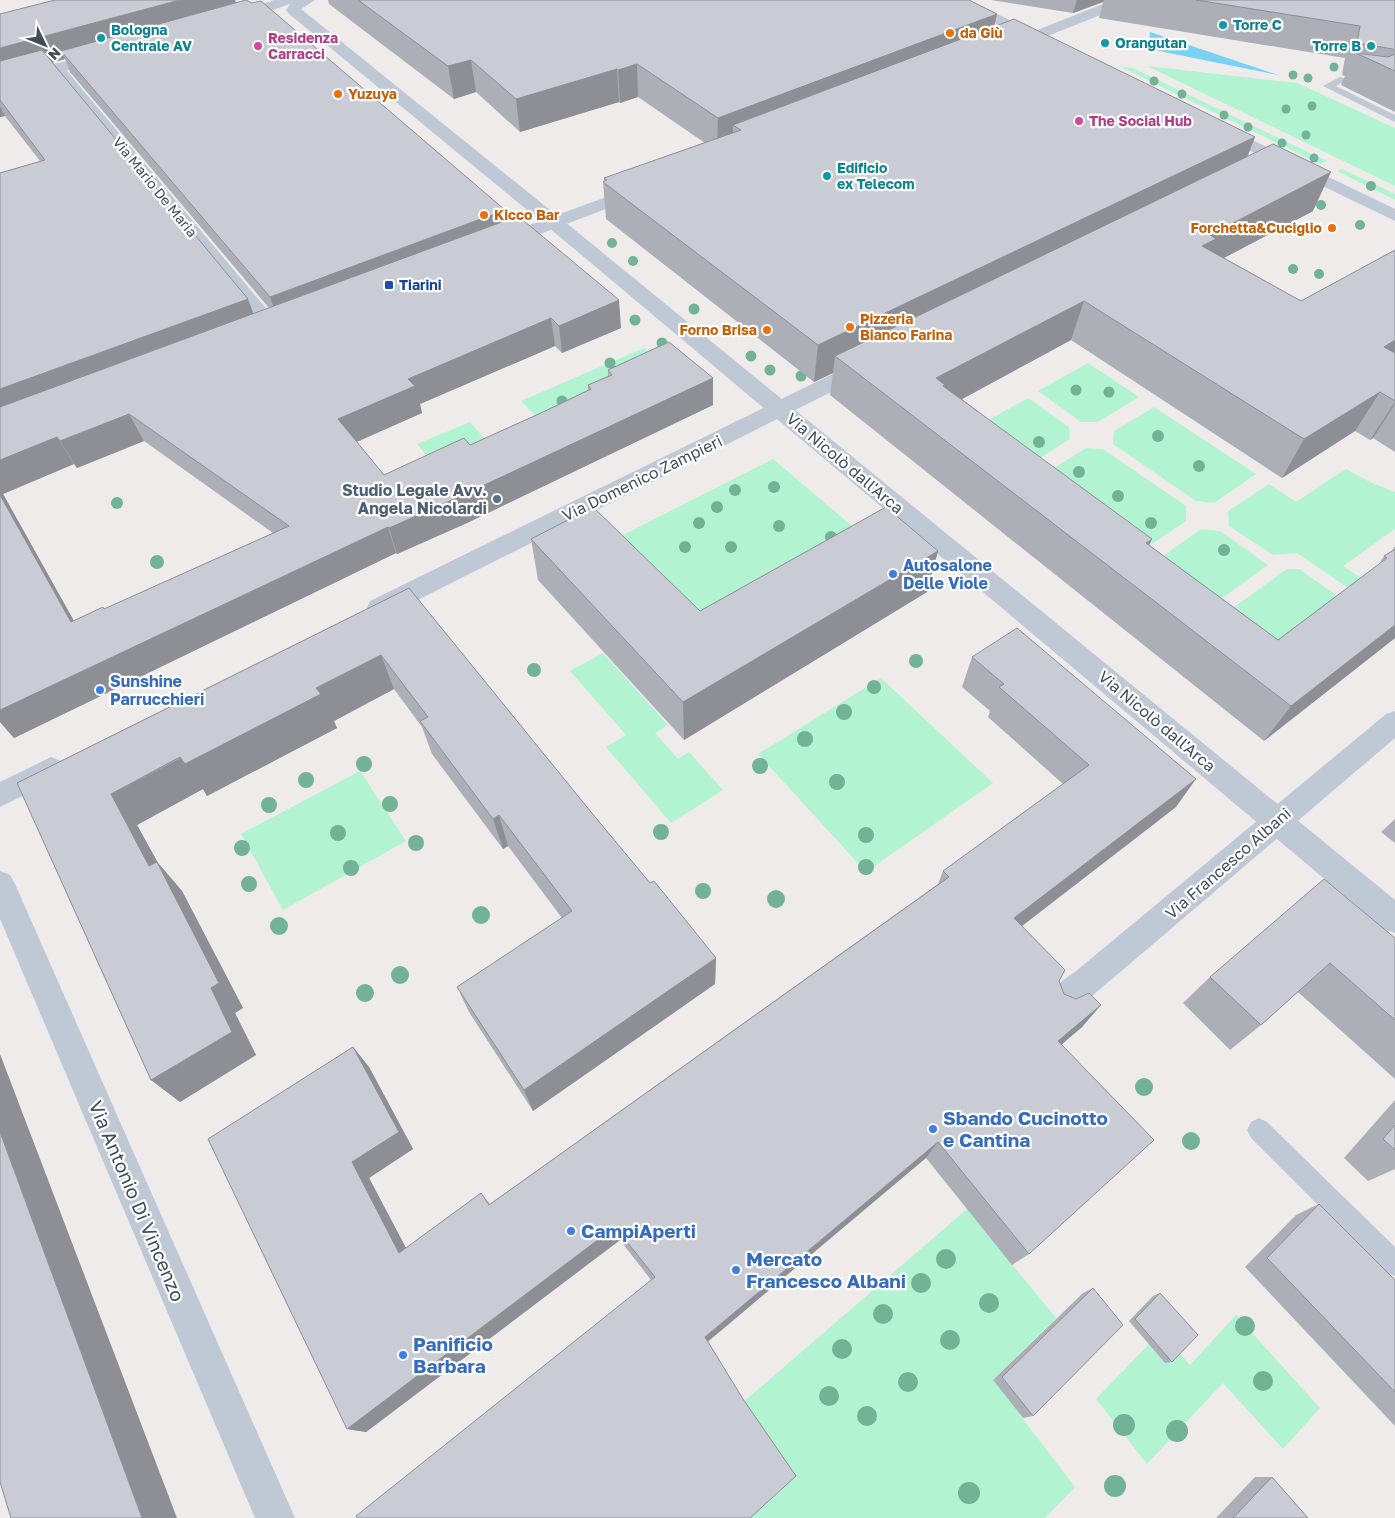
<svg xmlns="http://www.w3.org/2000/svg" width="1395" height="1518" font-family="'Golos Text',sans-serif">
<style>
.green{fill:#b2f4d1}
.water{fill:#79d2f6}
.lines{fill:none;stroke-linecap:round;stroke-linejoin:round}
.service{fill:#bfc9d5;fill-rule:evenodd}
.pedestrian{fill:#bfc9d5;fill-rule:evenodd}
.minor{fill:#bfc9d5;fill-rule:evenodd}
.tertiary{fill:#bfc9d5;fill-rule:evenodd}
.tree{fill:#72b296}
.wall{fill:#adafb6;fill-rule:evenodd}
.shaded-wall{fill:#8d8f94}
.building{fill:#c9ccd4;stroke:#8d8f94}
.culture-dot{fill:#0f9aa8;stroke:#fff;stroke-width:2}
.food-dot{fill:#e8710a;stroke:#fff;stroke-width:2}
.hotel-dot{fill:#d1479c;stroke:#fff;stroke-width:2}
.transit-dot{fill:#1a4fb4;stroke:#fff;stroke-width:2}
.service-dot{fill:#5c6f8a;stroke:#fff;stroke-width:2}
.shop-dot{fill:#3f7fe0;stroke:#fff;stroke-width:2}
.labels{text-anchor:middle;stroke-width:4.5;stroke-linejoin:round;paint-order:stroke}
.far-culture-label{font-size:14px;font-weight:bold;fill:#0d838f;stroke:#fff;text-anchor:start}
.far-food-label{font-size:14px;font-weight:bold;fill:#c56008;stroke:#fff;text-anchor:start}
.far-hotel-label{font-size:14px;font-weight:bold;fill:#b23c85;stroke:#fff;text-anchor:start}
.far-street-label{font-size:14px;fill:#424d5b;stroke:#fff}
.far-transit-label{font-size:14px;font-weight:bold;fill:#164399;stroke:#fff;text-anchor:start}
.street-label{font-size:16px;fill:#424d5b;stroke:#fff}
.service-label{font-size:16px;font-weight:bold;fill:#4e5e75;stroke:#fff;text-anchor:end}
.shop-label{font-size:16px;font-weight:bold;fill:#366cbe;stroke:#fff;text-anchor:start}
.near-shop-label{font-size:19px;font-weight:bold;fill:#366cbe;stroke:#fff;text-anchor:start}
.near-street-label{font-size:19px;fill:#424d5b;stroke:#fff}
</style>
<rect width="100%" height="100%" fill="#efebeb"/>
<!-- green -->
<g class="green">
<path d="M 1119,66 L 1133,68 L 1327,161 L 1320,164 Z"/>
<path d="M 1147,66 L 1297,83 L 1395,128 L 1395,186 Z"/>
<path d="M 1342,169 L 1395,194 L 1395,200 L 1337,171 Z"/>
<path d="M 644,348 L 676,374 L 554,435 L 521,401 Z"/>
<path d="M 1088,363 L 1139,397 L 1098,422 L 1081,422 L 1038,391 Z"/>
<path d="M 1028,398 L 1069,427 L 1070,439 L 1029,465 L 976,427 Z"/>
<path d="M 1154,407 L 1256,474 L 1214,503 L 1196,501 L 1113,444 L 1114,431 Z"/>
<path d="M 470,422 L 492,447 L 439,470 L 417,444 Z"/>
<path d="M 1086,448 L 1103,449 L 1186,506 L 1186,521 L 1143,550 L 1042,476 Z"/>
<path d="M 773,459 L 872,543 L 703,622 L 617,538 Z"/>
<path d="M 1346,469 L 1370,482 L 1395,492 L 1395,529 L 1343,566 L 1370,584 L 1357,594 L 1297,553 L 1273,555 L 1229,526 L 1228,511 L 1269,484 L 1296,502 Z"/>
<path d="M 1201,529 L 1220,531 L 1268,565 L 1214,604 L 1156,561 Z"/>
<path d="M 1287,569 L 1299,569 L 1349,604 L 1253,676 L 1197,634 Z"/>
<path d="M 603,653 L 668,725 L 655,733 L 678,759 L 689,752 L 723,790 L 671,823 L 606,747 L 626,735 L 570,671 Z"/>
<path d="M 881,678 L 993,783 L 866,872 L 758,754 Z"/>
<path d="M 360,771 L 406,841 L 283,910 L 241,834 Z"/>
<path d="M 967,1209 L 1056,1318 L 993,1380 L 1075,1487 L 1045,1518 L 745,1518 L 741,1404 Z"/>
<path d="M 1236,1315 L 1320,1408 L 1283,1449 L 1223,1383 L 1147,1464 L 1096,1399 L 1149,1344 L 1177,1351 L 1190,1365 Z"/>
</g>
<!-- water -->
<path class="water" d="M 1150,32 L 1278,75 L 1149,49 Z"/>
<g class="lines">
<!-- service -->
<g class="service">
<path d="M 1340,77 L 1372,82 L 1373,84 L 1372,86 L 1368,87 L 1341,83 L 1336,86 L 1395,115 L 1395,122 L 1323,86 Z"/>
<path d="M 1259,1118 L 1267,1122 L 1395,1247 L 1395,1276 L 1386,1273 L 1251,1138 L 1247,1130 L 1251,1122 Z"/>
</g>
<!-- pedestrian -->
<path class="pedestrian" d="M 1087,966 L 1098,971 L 1103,981 C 1095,998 1077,1012 1060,1019 L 1049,1015 L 1044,1004 C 1052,987 1070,973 1087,966 Z"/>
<!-- minor -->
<g class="minor">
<path d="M 1113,0 L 1133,0 L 1131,3 L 1015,49 L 1005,49 L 1002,46 L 1005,43 Z"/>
<path d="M 57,63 L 62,65 L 280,325 L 283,329 L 280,333 L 273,335 L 266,333 L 52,71 L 49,68 L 52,65 Z"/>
<path d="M 639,185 L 645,186 L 648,190 L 645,194 L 506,247 L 499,249 L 492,247 L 490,243 L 492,239 Z"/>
<path d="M 864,361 L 871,362 L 874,367 L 871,372 L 388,615 L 379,617 L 370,615 L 367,608 L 370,601 L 857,362 Z"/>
<path d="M 1395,711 L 1395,738 L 1098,991 L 1087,996 L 1076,991 L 1071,981 L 1076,971 L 1386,714 Z"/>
<path d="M 51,757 L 61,761 L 65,769 L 61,777 L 0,807 L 0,782 Z"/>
<path d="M 0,871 L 10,875 L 15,884 L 295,1518 L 255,1518 L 0,919 Z"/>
</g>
<!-- tertiary -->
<g class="tertiary">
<path d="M 274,0 L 315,0 L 301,9 L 586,239 L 1395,900 L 1395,933 L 1384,929 L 572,247 L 288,13 L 286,10 L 290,4 L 233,24 L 228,23 L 226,20 L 228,17 Z"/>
<path d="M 951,0 L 969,0 L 1042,36 L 1045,39 L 1042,42 L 1032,42 L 953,3 Z"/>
<path d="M 103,51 L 108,53 L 111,56 L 108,59 L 0,89 L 0,79 Z"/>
<path d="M 1219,124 L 1395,209 L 1395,221 L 1213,133 L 1211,129 L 1213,125 Z"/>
</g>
</g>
<!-- trees -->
<g class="tree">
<circle cx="1334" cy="67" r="4.5"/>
<circle cx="1293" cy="75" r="4.5"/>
<circle cx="1308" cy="78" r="4.5"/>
<circle cx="1154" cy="81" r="4.5"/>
<circle cx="1182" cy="94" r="4.5"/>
<circle cx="1312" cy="106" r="4.5"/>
<circle cx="1286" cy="109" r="4.5"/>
<circle cx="1224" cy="115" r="4.5"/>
<circle cx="1248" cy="127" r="4.5"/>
<circle cx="1306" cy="135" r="4.5"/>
<circle cx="1282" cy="143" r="4.5"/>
<circle cx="1314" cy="158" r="4.5"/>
<circle cx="1371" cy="186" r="5"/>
<circle cx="1321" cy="205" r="5"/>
<circle cx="1360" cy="225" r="5"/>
<circle cx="612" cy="243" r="5"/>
<circle cx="633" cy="261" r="5"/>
<circle cx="1293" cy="269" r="5"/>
<circle cx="1319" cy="274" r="5"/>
<circle cx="694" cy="309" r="5.5"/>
<circle cx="635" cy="320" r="5.5"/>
<circle cx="662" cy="343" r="5.5"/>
<circle cx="751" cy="356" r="5.5"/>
<circle cx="610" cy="363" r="5.5"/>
<circle cx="770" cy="370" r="5.5"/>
<circle cx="801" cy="376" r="5.5"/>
<circle cx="1076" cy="390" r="5.5"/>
<circle cx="1109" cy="392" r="5.5"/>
<circle cx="562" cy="401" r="5.5"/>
<circle cx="1158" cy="436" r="6"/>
<circle cx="1039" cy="442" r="6"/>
<circle cx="1199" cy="466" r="6"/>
<circle cx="1079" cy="472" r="6"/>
<circle cx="774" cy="487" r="6"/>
<circle cx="735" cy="490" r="6"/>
<circle cx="1118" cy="496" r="6"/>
<circle cx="117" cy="503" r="6"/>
<circle cx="717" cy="507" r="6"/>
<circle cx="699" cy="523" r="6"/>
<circle cx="1151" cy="523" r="6"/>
<circle cx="779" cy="526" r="6"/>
<circle cx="831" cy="537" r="6"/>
<circle cx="685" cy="547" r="6"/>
<circle cx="731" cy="547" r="6"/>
<circle cx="1224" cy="550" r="6"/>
<circle cx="157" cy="562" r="7"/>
<circle cx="916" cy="661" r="7"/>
<circle cx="534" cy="670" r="7"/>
<circle cx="874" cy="687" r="7"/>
<circle cx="844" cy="712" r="8"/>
<circle cx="805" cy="739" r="8"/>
<circle cx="364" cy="764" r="8"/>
<circle cx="760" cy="766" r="8"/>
<circle cx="306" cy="780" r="8"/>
<circle cx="837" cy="782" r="8"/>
<circle cx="390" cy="804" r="8"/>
<circle cx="269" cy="805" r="8"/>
<circle cx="661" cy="832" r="8"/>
<circle cx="338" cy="833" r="8"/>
<circle cx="866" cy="835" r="8"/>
<circle cx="416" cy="843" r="8"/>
<circle cx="242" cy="848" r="8"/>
<circle cx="866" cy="867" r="8"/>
<circle cx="351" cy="868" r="8"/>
<circle cx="249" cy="884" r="8"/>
<circle cx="703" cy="891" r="8"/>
<circle cx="776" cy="899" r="9"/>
<circle cx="481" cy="915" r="9"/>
<circle cx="279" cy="926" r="9"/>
<circle cx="400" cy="975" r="9"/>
<circle cx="365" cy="993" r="9"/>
<circle cx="1144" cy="1087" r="9"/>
<circle cx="1191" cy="1141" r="9"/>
<circle cx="946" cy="1259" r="10"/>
<circle cx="921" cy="1283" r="10"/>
<circle cx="989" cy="1303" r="10"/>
<circle cx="883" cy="1314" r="10"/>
<circle cx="1245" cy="1326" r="10"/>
<circle cx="950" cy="1340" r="10"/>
<circle cx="842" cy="1349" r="10"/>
<circle cx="1263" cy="1381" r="10"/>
<circle cx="908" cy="1382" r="10"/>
<circle cx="829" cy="1396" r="10"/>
<circle cx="867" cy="1416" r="10"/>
<circle cx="1124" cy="1425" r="11"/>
<circle cx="1177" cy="1431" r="11"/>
<circle cx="1115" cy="1486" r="11"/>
<circle cx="969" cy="1493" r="11"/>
</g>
<!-- wall -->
<g class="wall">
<path d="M 55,0 L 235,0 L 236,3 L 505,210 L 507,220 L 621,328 L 562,353 L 555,346 L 420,404 L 422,413 L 357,442 L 384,475 L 470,445 L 541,413 L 588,390 L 588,385 L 608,376 L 608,370 L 713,405 L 467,523 L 397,554 L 396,553 L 14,738 L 0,722 L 0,173 L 40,161 L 5,116 L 0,117 L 0,14 ZM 65,59 L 70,72 L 269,308 L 253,314 L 52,63 ZM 144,441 L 273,533 L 105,609 L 74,621 L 3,494 L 74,464 L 77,468 Z"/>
<path d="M 328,0 L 969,0 L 994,26 L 1255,137 L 1248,156 L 1313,211 L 1224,258 L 1301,301 L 1395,250 L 1395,452 L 1373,438 L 1370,440 L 1355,431 L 1282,478 L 1071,340 L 962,399 L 1149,545 L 1278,640 L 1378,566 L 1384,556 L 1391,552 L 1395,546 L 1395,638 L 1264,741 L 830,395 L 833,373 L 814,382 L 606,219 L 603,182 L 604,181 L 604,178 L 705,143 L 638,97 L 620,103 L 619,102 L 520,132 L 476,92 L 454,99 L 329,4 Z"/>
<path d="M 991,0 L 1395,0 L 1395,112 L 1341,85 L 1345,76 L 1342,75 L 1345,58 L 1099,18 L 1103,2 L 1073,13 Z"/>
<path d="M 531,539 L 700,611 L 938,551 L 927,592 L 684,740 L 538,580 Z"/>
<path d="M 409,588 L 591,812 L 650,883 L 716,958 L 715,984 L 533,1111 L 469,1012 L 457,987 L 562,918 L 508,846 L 503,849 L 432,754 L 422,727 L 394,689 L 334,721 L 337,728 L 207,796 L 203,789 L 137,825 L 158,863 L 182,891 L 243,1008 L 235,1013 L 256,1055 L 180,1102 L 151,1080 L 17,783 Z"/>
<path d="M 972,657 L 1176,807 L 1022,926 L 1059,981 L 1064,994 L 1076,999 L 1101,1005 L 1082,1027 L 1061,1045 L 1029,1254 L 1012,1265 L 926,1158 L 651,1280 L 620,1240 L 366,1432 L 347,1429 L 353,1047 L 369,1067 L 413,1149 L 369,1178 L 406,1248 L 481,1193 L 490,1204 L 938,884 L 943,871 L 1063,784 L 988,717 L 990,711 L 962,687 Z"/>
<path d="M 1395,819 L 1395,843 L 1381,832 Z"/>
<path d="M 1395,938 L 1395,1079 L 1298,992 L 1261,1025 L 1230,1050 L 1183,1003 L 1210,977 Z"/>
<path d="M 1395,1100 L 1395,1169 L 1368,1181 L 1344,1158 Z"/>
<path d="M 1319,1204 L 1395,1280 L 1395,1426 L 1245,1267 L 1296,1215 Z"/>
<path d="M 1093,1288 L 1033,1416 L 1023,1418 L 993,1380 L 1083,1293 Z"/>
<path d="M 1160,1293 L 1172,1362 L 1165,1363 L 1129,1321 L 1153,1296 Z"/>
<path d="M 1255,1477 L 1272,1477 L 1308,1518 L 1216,1518 Z"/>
</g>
<!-- shaded-wall -->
<g class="shaded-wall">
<path d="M 180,0 L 235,0 L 238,12 L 61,51 L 65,59 L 0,77 L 0,48 Z"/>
<path d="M 1077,0 L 1104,0 L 1103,2 L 1073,13 Z"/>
<path d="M 997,14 L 990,45 L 741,130 L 733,125 L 733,145 L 717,151 L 718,118 Z"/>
<path d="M 471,60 L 476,92 L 454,99 L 448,66 Z"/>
<path d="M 637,64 L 638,97 L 620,103 L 618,70 Z"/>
<path d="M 617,69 L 619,102 L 520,132 L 516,99 Z"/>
<path d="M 0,106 L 5,116 L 0,117 Z"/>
<path d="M 1255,137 L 1240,174 L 835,356 L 833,373 L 814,382 L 818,345 Z"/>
<path d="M 1331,172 L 1313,211 L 1203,269 L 1202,246 L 1210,235 Z"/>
<path d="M 505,210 L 509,231 L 278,319 L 270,297 Z"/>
<path d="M 248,299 L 258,326 L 0,423 L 0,389 Z"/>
<path d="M 619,300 L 621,328 L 562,353 L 559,326 Z"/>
<path d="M 1084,301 L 1071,340 L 940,411 L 936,378 Z"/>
<path d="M 551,318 L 555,346 L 420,404 L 422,413 L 347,446 L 338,419 L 408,379 Z"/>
<path d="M 1395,340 L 1395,364 L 1384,347 Z"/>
<path d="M 713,378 L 713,405 L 467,523 L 397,554 L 389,528 Z"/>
<path d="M 1380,392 L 1355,431 L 1282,478 L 1304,439 Z"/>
<path d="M 1395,402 L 1395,404 L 1373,438 L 1370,440 Z"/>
<path d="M 129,414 L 144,441 L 77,468 L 60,441 Z"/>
<path d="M 57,437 L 74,464 L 3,494 L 89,648 L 71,622 L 0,495 L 0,460 Z"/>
<path d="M 388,527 L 396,553 L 14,738 L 0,722 L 0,710 Z"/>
<path d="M 1152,539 L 1134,577 L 1146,543 Z"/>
<path d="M 938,551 L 927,592 L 684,740 L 683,702 Z"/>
<path d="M 1395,625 L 1395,638 L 1264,741 L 1291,706 Z"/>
<path d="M 381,655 L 394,689 L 334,721 L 337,728 L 207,796 L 203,789 L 137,825 L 158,863 L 182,891 L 243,1008 L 235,1013 L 256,1055 L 180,1102 L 151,1080 L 149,866 L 111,794 Z"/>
<path d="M 1196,779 L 1176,807 L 1001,942 L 1014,918 Z"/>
<path d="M 499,815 L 508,846 L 503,849 L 493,819 Z"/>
<path d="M 716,958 L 715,984 L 533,1111 L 524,1090 Z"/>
<path d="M 1101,1005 L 1082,1027 L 1041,1062 L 1058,1041 Z"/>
<path d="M 353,1047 L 369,1067 L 413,1149 L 369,1178 L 415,1265 L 399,1253 L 352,1162 Z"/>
<path d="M 0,1054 L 177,1518 L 142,1518 L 0,1132 Z"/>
<path d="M 938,1142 L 926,1158 L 704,1345 L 705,1337 Z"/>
<path d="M 615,1227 L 620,1240 L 366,1432 L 347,1429 Z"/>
</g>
<!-- building -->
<g class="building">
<path d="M 55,0 L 180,0 L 0,48 L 0,14 Z"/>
<path d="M 246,0 L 252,3 L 261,1 L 505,210 L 270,297 L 61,51 Z"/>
<path d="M 358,0 L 969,0 L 997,14 L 718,118 L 637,64 L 618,70 L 617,69 L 516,99 L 471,60 L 448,66 Z"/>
<path d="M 1196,0 L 1395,0 L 1395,52 L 1393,49 L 1357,43 L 1360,26 Z"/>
<path d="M 1014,19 L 1255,137 L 818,345 L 603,182 L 607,180 L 604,178 L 741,130 L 733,125 Z"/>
<path d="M 42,50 L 248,299 L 0,389 L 0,173 L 45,160 L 0,100 L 0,61 Z"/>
<path d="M 1356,53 L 1388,57 L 1395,54 L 1395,71 Z"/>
<path d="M 1273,144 L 1331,172 L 1210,235 L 1216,239 L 1202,246 L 1301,301 L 1395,250 L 1395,340 L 1384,347 L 1395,353 L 1395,401 L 1380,392 L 1304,439 L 1084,301 L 936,378 L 945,385 L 943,386 L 1152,539 L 1146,543 L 1278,640 L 1387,558 L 1384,556 L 1395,549 L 1395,625 L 1291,706 L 835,356 Z"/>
<path d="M 518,216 L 619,300 L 559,326 L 551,318 L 408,379 L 415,386 L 338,419 L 384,475 L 464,438 L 470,445 L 541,413 L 591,389 L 588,385 L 612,375 L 608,370 L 669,342 L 713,378 L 461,496 L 389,528 L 388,527 L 0,710 L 0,495 L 71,622 L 103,607 L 104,609 L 289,526 L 129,414 L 60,441 L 57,437 L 0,460 L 0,407 Z"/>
<path d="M 593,507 L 700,611 L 886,507 L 938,551 L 683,702 L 531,539 Z"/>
<path d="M 409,588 L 591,812 L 650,883 L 654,881 L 716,958 L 524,1090 L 457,987 L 572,911 L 499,815 L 493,819 L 420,721 L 428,717 L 381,655 L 316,688 L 321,694 L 185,764 L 180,757 L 111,794 L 149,866 L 157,862 L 219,983 L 211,988 L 232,1032 L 151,1080 L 17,783 Z"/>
<path d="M 1017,628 L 1196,779 L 1014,918 L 1065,970 L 1059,981 L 1064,994 L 1076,999 L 1089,993 L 1101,1005 L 1058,1041 L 1154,1140 L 1029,1254 L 938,1142 L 705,1337 L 743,1399 L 796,1476 L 750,1518 L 357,1518 L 356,1516 L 655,1277 L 615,1227 L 347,1429 L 208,1139 L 353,1047 L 399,1132 L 352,1162 L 399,1253 L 481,1193 L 489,1205 L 949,877 L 943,871 L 1089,765 L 999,687 L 1004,684 L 972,657 Z"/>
<path d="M 1324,879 L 1395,938 L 1395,1020 L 1330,963 L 1261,1025 L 1210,977 Z"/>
<path d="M 1395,1125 L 1395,1150 L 1383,1139 Z"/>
<path d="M 0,1132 L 142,1518 L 11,1518 L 0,1482 Z"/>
<path d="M 1319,1204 L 1395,1280 L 1395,1392 L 1267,1258 Z"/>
<path d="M 1093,1288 L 1123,1325 L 1033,1416 L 1002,1377 Z"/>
<path d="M 1160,1293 L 1198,1335 L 1172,1362 L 1135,1319 Z"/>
<path d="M 1272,1477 L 1308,1518 L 1233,1518 L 1235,1516 Z"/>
</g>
<!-- markers -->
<g class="culture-dot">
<circle cx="1223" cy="25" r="5"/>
<circle cx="101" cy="38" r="5"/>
<circle cx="1105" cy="43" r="5"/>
<circle cx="1371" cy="46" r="5"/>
<circle cx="827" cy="176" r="5"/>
</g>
<g class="food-dot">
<circle cx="950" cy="33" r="5"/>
<circle cx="338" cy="94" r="5"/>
<circle cx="484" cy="215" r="5"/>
<circle cx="1332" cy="228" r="5"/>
<circle cx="850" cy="327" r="5"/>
<circle cx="767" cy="330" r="5"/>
</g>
<g class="hotel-dot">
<circle cx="258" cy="46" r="5"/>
<circle cx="1079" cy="121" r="5"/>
</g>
<rect class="transit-dot" x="384" y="280" width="10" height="10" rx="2.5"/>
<circle class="service-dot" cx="497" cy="499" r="5"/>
<g class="shop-dot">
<circle cx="893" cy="574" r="5"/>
<circle cx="100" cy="690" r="5"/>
<circle cx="933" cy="1129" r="5"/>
<circle cx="571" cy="1231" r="5"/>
<circle cx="736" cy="1270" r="5"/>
<circle cx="403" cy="1355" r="5"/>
</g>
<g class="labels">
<!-- far-culture labels -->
<g class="far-culture-label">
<text x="1233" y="30">Torre C</text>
<text x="111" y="35">Bologna<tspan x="111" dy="16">Centrale AV</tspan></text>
<text x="1115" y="48">Orangutan</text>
<text x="1361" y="51" text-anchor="end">Torre B</text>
<text x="837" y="173">Edificio<tspan x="837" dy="16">ex Telecom</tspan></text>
</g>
<!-- far-food labels -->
<g class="far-food-label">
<text x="960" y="38">da Giù</text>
<text x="348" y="99">Yuzuya</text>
<text x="494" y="220">Kicco Bar</text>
<text x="1322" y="233" text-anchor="end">Forchetta&amp;Cuciglio</text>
<text x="860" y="324">Pizzeria<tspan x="860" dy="16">Bianco Farina</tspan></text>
<text x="757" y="335" text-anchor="end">Forno Brisa</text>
</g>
<!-- far-hotel labels -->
<g class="far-hotel-label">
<text x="268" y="43">Residenza<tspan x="268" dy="16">Carracci</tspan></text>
<text x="1089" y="126">The Social Hub</text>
</g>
<!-- far-street labels -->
<g class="far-street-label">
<text transform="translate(155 187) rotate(51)" y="5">Via Mario De Maria</text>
</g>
<!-- far-transit labels -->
<g class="far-transit-label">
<text x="399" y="290">Tiarini</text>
</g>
<!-- street labels -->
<g class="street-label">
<text transform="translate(845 463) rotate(40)" y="6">Via Nicolò dall'Arca</text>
<text transform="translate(642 478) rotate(-26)" y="6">Via Domenico Zampieri</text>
<text transform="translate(1157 721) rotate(40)" y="6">Via Nicolò dall'Arca</text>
<text transform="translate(1228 863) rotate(-41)" y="6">Via Francesco Albani</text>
</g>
<!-- service labels -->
<g class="service-label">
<text x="487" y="496">Studio Legale Avv.<tspan x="487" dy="18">Angela Nicolardi</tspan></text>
</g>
<!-- shop labels -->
<g class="shop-label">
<text x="903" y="571">Autosalone<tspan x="903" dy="18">Delle Viole</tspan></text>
<text x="110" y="687">Sunshine<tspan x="110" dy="18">Parrucchieri</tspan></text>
</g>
<!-- near-shop labels -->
<g class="near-shop-label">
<text x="943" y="1125">Sbando Cucinotto<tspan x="943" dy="22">e Cantina</tspan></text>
<text x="581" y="1238">CampiAperti</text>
<text x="746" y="1266">Mercato<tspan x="746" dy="22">Francesco Albani</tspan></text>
<text x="413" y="1351">Panificio<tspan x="413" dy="22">Barbara</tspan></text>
</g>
<!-- near-street labels -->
<g class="near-street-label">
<text transform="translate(137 1201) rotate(67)" y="7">Via Antonio Di Vincenzo</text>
</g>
</g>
<!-- north arrow -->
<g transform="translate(45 45) rotate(133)" stroke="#ffffff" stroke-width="4" paint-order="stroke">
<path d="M0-4L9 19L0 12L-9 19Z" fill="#424d5b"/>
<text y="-8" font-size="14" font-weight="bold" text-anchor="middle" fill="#424d5b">N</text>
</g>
</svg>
